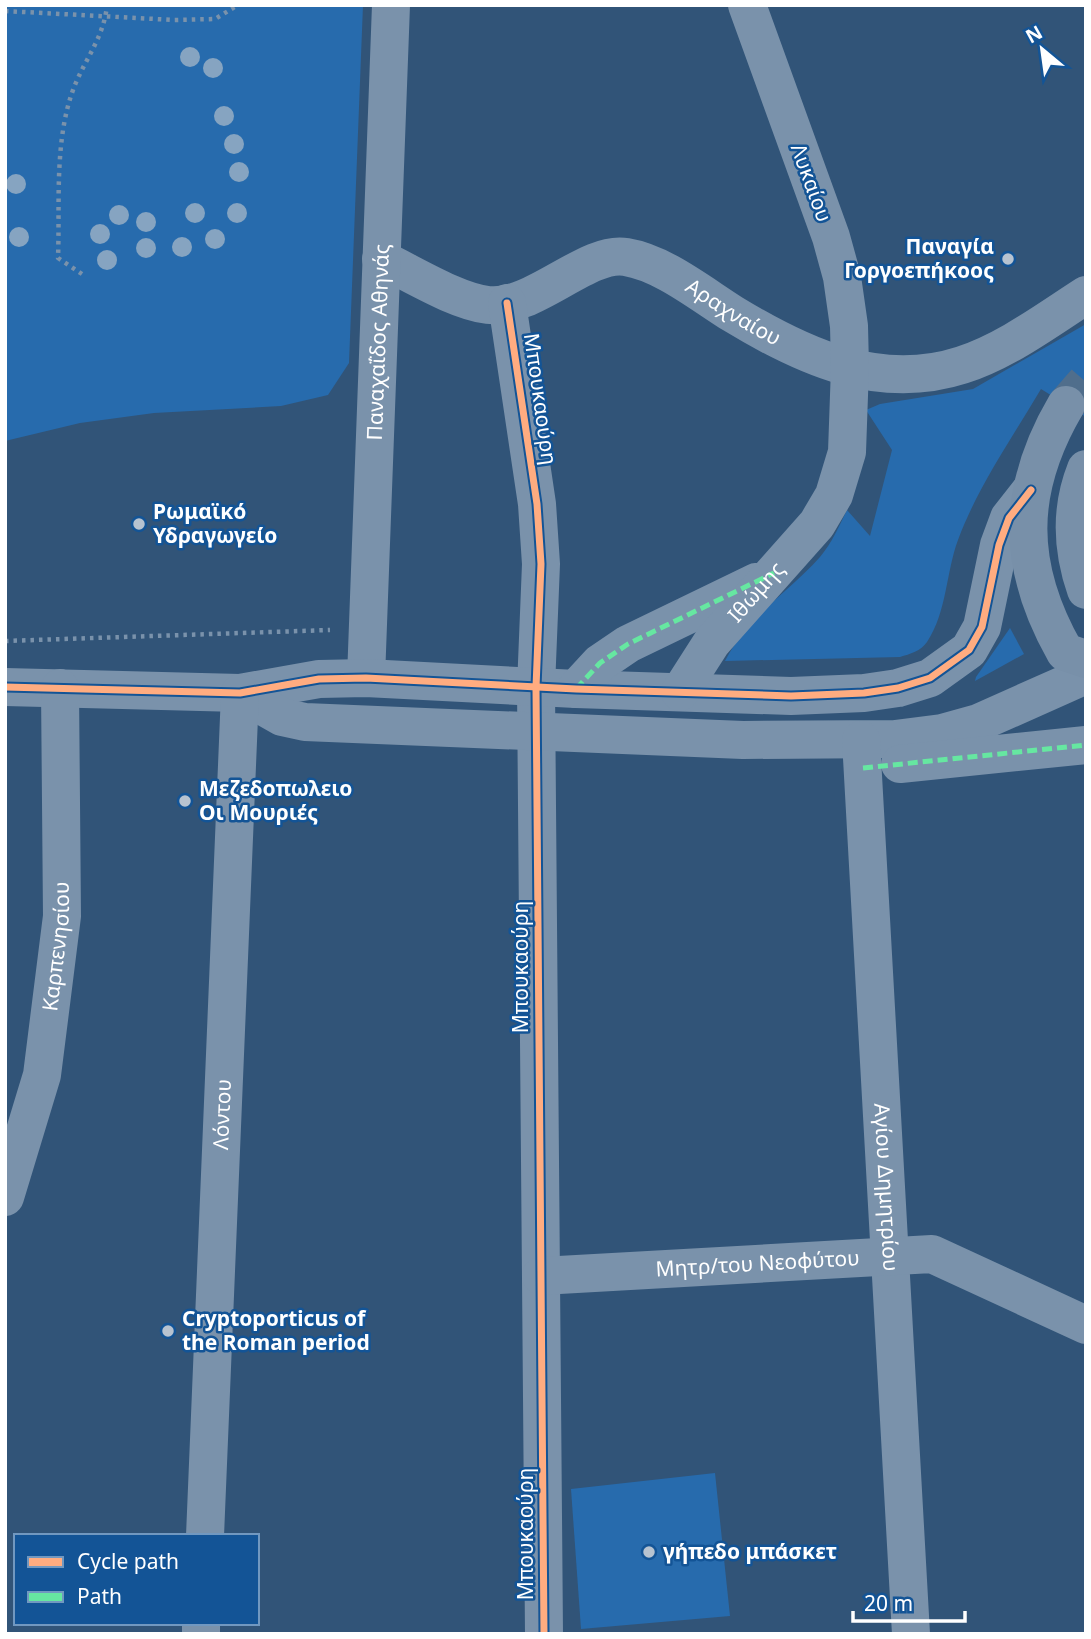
<svg xmlns="http://www.w3.org/2000/svg" width="1091" height="1639" font-family="'Noto Sans',sans-serif">
<style>
.green{fill:#276bad}
.lines{fill:none;stroke-linecap:round;stroke-linejoin:round}
.major-tunnel{stroke:#506e8c;stroke-width:38;stroke-dasharray:38 19;stroke-linecap:butt}
.path{stroke:#7a92ab;stroke-width:4.5;stroke-dasharray:3.5 5;stroke-linecap:butt}
.minor{stroke:#7a92ab;stroke-width:38}
.major{stroke:#7890a9;stroke-width:38}
.quiet{stroke:#66e7a1;stroke-width:5;stroke-dasharray:10 5;stroke-linecap:butt}
.cycleway-casing{stroke:#135496;stroke-width:11}
.cycleway{stroke:#ffac80;stroke-width:7}
.tree{fill:#86a4c1}
.poi-dot{fill:#b7c3d0;stroke:#135496;stroke-width:2.5}
.labels{text-anchor:middle;stroke-width:5;stroke-linejoin:round;paint-order:stroke}
.street-label{font-size:21px;fill:#fff;stroke:#135496}
.poi-label{font-size:21px;font-weight:bold;fill:#fff;stroke:#135496;text-anchor:start}
</style>
<rect width="100%" height="100%" fill="#315478"/>
<!-- green -->
<g class="green">
<path d="M 5,5 L 363,5 L 349,363 L 328,395 L 281,406 L 154,413 L 80,423 L 5,441 Z"/>
<path d="M 1086,324 L 1086,417 L 1041,389 C 1012,438 978,486 958,540 C 946,572 947,612 927,642 C 921,651 910,654 900,657 L 725,661 C 751,612 786,595 820,557 C 832,543 839,526 847,510 L 870,536 L 892,450 L 866,410 L 880,404 L 973,389 Z"/>
<path d="M 1010,628 L 1024,654 L 975,681 L 976,677 Z"/>
<path d="M 715,1473 L 730,1616 L 581,1629 L 571,1489 Z"/>
</g>
<g class="lines">
<!-- major-tunnel -->
<path class="major-tunnel" d="M 1066,405 L 1086,382"/>
<!-- path -->
<g class="path">
<path d="M 5,11 L 174,20 L 215,19 L 238,5"/>
<path d="M 82,274 L 58,258 C 60,205 54,142 73,90 C 84,60 104,38 107,5"/>
<path d="M 5,641 L 330,630"/>
</g>
<!-- minor -->
<g class="minor">
<path id="s1" d="M 381,259 C 411,273 455,301 488,305 C 534,310 587,250 626,257 C 663,263 701,294 733,314 C 802,356 879,392 962,365 C 1006,351 1047,320 1086,295"/>
<path d="M 507,303 L 537,504 L 541,564 L 536,687 L 544,1634"/>
<path id="s2" d="M 366,678 L 391,5"/>
<path d="M 5,687 L 240,693 L 319,679 L 366,678 L 576,689 L 791,696 L 864,693 L 898,688 L 930,678 L 969,650 L 982,627 L 999,545 L 1009,518 L 1031,490"/>
<path d="M 576,689 L 600,663 L 628,644 L 756,582"/>
<path id="s3" d="M 680,692 L 712,642 L 817,524 L 834,495 L 847,452 L 850,367 L 849,326 L 842,277 L 831,237 L 747,5"/>
<path d="M 240,693 L 282,717 L 305,722 L 743,740 L 895,739 L 942,733 L 978,723 L 1086,675"/>
<path id="s4" d="M 861,740 L 911,1634"/>
<path d="M 900,764 L 1086,745"/>
<path id="s5" d="M 5,1197 L 42,1075 L 62,916 L 60,688"/>
<path id="s6" d="M 541,1276 L 932,1254 L 1086,1325"/>
<path id="s7" d="M 205,1536 L 240,693"/>
<path d="M 201,1634 L 201,1623"/>
</g>
<!-- major -->
<g class="major">
<path d="M 1066,405 C 1016,490 1016,566 1065,652 L 1086,659"/>
<path d="M 1086,469 C 1070,509 1072,550 1086,590"/>
</g>
<!-- quiet -->
<g class="quiet">
<path d="M 576,689 L 600,663 L 628,644 L 774,573"/>
<path d="M 863,768 L 1086,745"/>
</g>
<!-- cycleway casing -->
<g class="cycleway-casing">
<g id="cycleway">
<path d="M 507,303 L 537,504 L 541,564 L 536,687 L 544,1634"/>
<path d="M 5,687 L 240,693 L 319,679 L 366,678 L 576,689 L 791,696 L 864,693 L 898,688 L 930,678 L 969,650 L 982,627 L 999,545 L 1009,518 L 1031,490"/>
</g>
</g>
<!-- cycleway -->
<use href="#cycleway" class="cycleway"/>
</g>
<!-- trees -->
<g class="tree">
<circle cx="190" cy="57" r="10"/>
<circle cx="213" cy="68" r="10"/>
<circle cx="224" cy="116" r="10"/>
<circle cx="234" cy="144" r="10"/>
<circle cx="239" cy="172" r="10"/>
<circle cx="16" cy="184" r="10"/>
<circle cx="195" cy="213" r="10"/>
<circle cx="237" cy="213" r="10"/>
<circle cx="119" cy="215" r="10"/>
<circle cx="146" cy="222" r="10"/>
<circle cx="100" cy="234" r="10"/>
<circle cx="19" cy="237" r="10"/>
<circle cx="215" cy="239" r="10"/>
<circle cx="182" cy="247" r="10"/>
<circle cx="146" cy="248" r="10"/>
<circle cx="107" cy="260" r="10"/>
</g>
<!-- markers -->
<g class="poi-dot">
<circle cx="1008" cy="259" r="7"/>
<circle cx="139" cy="524" r="7"/>
<circle cx="185" cy="801" r="7"/>
<circle cx="168" cy="1331" r="7"/>
<circle cx="649" cy="1552" r="7"/>
</g>
<g class="labels">
<!-- street labels -->
<g class="street-label">
<text transform="translate(811 183) rotate(70)" y="7">Λυκαίου</text>
<text dy="7" stroke="none"><textPath href="#s1" startOffset="387">Αραχναίου</textPath></text>
<text dy="7" stroke="none"><textPath href="#s2" startOffset="336">Παναχαΐδος Αθηνάς</textPath></text>
<text transform="translate(540 399) rotate(82)" y="7">Μπουκαούρη</text>
<text dy="7" stroke="none"><textPath href="#s3" startOffset="126">Ιθώμης</textPath></text>
<text dy="7" stroke="none"><textPath href="#s5" startOffset="257">Καρπενησίου</textPath></text>
<text transform="translate(521 967) rotate(-90)" y="7">Μπουκαούρη</text>
<text dy="7" stroke="none"><textPath href="#s7" startOffset="422">Λόντου</textPath></text>
<text dy="7" stroke="none"><textPath href="#s4" startOffset="448">Αγίου Δημητρίου</textPath></text>
<text dy="7" stroke="none"><textPath href="#s6" startOffset="217">Μητρ/του Νεοφύτου</textPath></text>
<text transform="translate(526 1534) rotate(-90)" y="7">Μπουκαούρη</text>
</g>
<!-- poi labels -->
<g class="poi-label">
<text x="994" y="254" text-anchor="end">Παναγία<tspan x="994" dy="24">Γοργοεπήκοος</tspan></text>
<text x="153" y="519">Ρωμαϊκό<tspan x="153" dy="24">Υδραγωγείο</tspan></text>
<text x="199" y="796">Μεζεδοπωλειο<tspan x="199" dy="24">Οι Μουριές</tspan></text>
<text x="182" y="1326">Cryptoporticus of<tspan x="182" dy="24">the Roman period</tspan></text>
<text x="663" y="1559">γήπεδο μπάσκετ</text>
</g>
</g>
<!-- border -->
<rect width="1091" height="1639" fill="none" stroke="#ffffff" stroke-width="14"/>
<!-- legend -->
<rect x="14" y="1534" width="245" height="91" fill="#135496" stroke="#7198c0" stroke-width="2"/>
<rect x="28" y="1557" width="35" height="10" fill="#ffac80" stroke="#7198c0" stroke-width="2"/>
<text x="77" y="1569" font-size="21" fill="#ffffff">Cycle path</text>
<rect x="28" y="1592" width="35" height="10" fill="#66e7a1" stroke="#7198c0" stroke-width="2"/>
<text x="77" y="1604" font-size="21" fill="#ffffff">Path</text>
<!-- north arrow -->
<g transform="translate(1042 49) rotate(331)" stroke="#135496" stroke-width="5" paint-order="stroke">
<path d="M0-5L12 26L0 18L-12 26Z" fill="#ffffff"/>
<text y="-10" font-size="19" font-weight="bold" text-anchor="middle" fill="#ffffff">N</text>
</g>
<!-- scale -->
<path d="M853 1611v10h112v-10" fill="none" stroke="#ffffff" stroke-width="3.5"/>
<text x="864" y="1611" font-size="21" fill="#ffffff" stroke="#135496" stroke-width="5" paint-order="stroke">20 m</text>
</svg>
